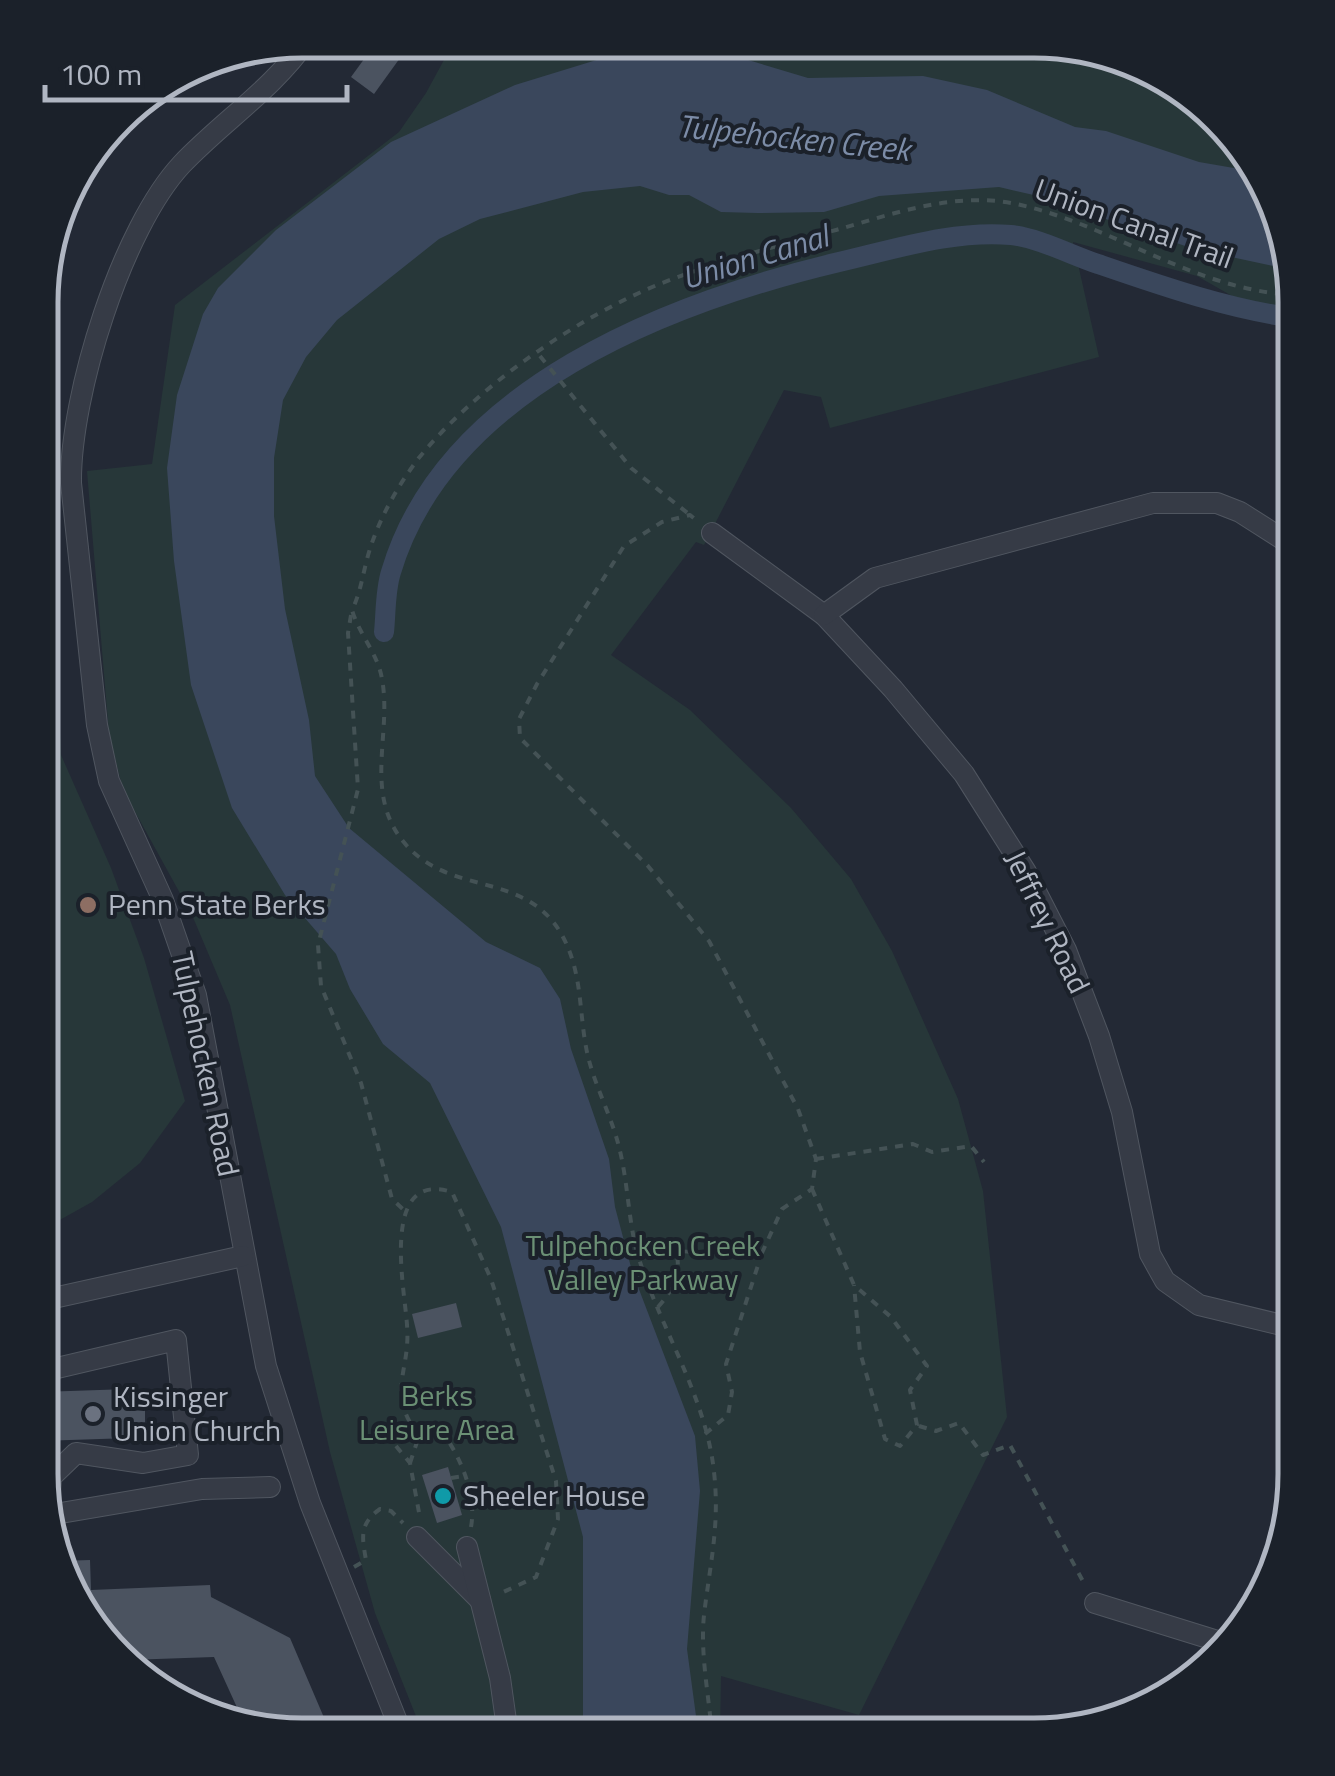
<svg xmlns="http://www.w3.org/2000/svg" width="1335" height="1776" font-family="'Titillium Web',sans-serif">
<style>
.green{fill:#273739}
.water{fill:#3a475c}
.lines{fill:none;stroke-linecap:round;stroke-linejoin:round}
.canal{stroke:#3a475c;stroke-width:20}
.building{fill:#4b5360}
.minor-casing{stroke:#505660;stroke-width:22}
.path{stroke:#445255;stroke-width:4;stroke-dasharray:8 8;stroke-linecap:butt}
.minor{stroke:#363b46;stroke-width:20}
.education-dot{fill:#8d6e63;stroke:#1b212a;stroke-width:4}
.worship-dot{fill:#6b7280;stroke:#1b212a;stroke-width:4}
.culture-dot{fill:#0f9aa8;stroke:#1b212a;stroke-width:4}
.labels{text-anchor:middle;stroke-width:8;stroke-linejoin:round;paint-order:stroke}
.street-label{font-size:30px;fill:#b0b6c2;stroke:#1b212a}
.poi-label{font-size:30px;fill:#b0b6c2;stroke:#1b212a;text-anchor:start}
.park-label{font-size:30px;fill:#6b9075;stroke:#1b212a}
.water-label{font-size:32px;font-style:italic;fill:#7c8ca7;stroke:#1b212a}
.rim{fill:none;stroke:#b0b6c2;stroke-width:5}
</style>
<rect width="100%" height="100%" fill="#232935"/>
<!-- green -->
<g class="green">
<path d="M 447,40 L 1068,42 L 1192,94 L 1268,185 L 1295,301 L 1295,332 L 1197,276 L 1073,242 L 1099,357 L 830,428 L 821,397 L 784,390 L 704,545 L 696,542 L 611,655 L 690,710 L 791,808 L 851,879 L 892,951 L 958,1099 L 983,1191 L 1007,1417 L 859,1715 L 721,1676 L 720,1735 L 423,1734 L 375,1613 L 330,1452 L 230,1005 L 192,915 L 123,790 L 109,734 L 87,471 L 152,464 L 175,305 L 399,132 L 426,93 L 444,60 Z"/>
<path d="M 42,568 L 56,642 L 61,755 L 111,868 L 144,958 L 185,1101 L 140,1163 L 92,1202 L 40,1231 Z"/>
</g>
<!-- water -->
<path class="water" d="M 653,53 L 725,53 L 808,78 L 923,76 L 987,90 L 1075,127 L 1106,131 L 1199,162 L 1257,172 L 1268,185 L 1287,269 L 1194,249 L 1038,196 L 999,187 L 879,196 L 824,212 L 757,213 L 721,212 L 689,195 L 669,195 L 640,186 L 583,192 L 480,219 L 439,239 L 337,320 L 306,357 L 283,400 L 274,458 L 274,516 L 285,609 L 309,720 L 315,776 L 349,828 L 486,942 L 540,968 L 560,999 L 571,1049 L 609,1159 L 615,1207 L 632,1271 L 695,1436 L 700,1491 L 687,1649 L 696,1716 L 693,1735 L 583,1735 L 583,1537 L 501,1227 L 430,1083 L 383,1044 L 350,989 L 336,954 L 285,895 L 232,808 L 191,685 L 174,561 L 167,468 L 177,395 L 203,314 L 218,288 L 276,230 L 391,142 L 515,85 L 603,58 Z"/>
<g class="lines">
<!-- canal -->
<path class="canal" d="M 384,632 C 386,613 385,591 391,572 C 446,387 671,302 839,262 C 896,249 953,230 1011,235 C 1039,238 1071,255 1098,264 C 1162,286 1228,309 1295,318"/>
</g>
<!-- building -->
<g class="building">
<path d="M 378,40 L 413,40 L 374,94 L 351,77 Z"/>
<path d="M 456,1303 L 462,1327 L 418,1338 L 412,1314 Z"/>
<path d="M 129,1389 L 145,1405 L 145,1422 L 130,1438 L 40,1441 L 40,1392 Z"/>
<path d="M 448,1467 L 462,1515 L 437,1523 L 422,1475 Z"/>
<path d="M 90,1560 L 91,1590 L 210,1585 L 211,1597 L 290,1638 L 331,1734 L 268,1734 L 245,1725 L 214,1657 L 128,1660 L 67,1591 L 60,1561 Z"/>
</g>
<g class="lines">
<!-- minor casing -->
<g class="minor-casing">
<g id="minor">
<path d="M 307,40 C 273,89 223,121 182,164 C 122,228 70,395 71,483 L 97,725 L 109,781 L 163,900 L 196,995 L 266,1366 L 310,1503 L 402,1734"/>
<path d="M 712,533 L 824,615 L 893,689 L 964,774 L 1026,872 L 1066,950 L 1099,1036 L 1122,1112 L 1150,1254 L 1165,1281 L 1199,1305 L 1294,1328"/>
<path d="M 824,615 L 875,578 L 1153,503 L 1217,503 L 1240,512 L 1295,547"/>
<path d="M 40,1301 L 243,1256"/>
<path d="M 40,1372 L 176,1340 L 188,1455 L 143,1463 L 76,1453 L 51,1477 L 49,1512"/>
<path d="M 49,1515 L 202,1489 L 270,1487"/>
<path d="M 417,1537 L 480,1600"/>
<path d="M 467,1547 L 500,1678 L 508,1735"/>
<path d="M 1095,1603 L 1224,1643"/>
</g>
</g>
<!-- path -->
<g class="path">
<path d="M 540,356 L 631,468 L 690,515"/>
<path d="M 351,615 L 348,633 L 358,789 L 318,945 L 321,986 L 361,1083 L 392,1199 L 406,1212"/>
<path d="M 816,1159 L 913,1144 L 932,1152 L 971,1146 L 984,1162"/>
<path d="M 812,1189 L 854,1285 L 891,1317 L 927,1366 L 910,1390 L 917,1425 L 900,1446 L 885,1439 L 860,1352 L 854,1285"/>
<path d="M 636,1244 C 651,1241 659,1248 674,1250 C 699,1255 732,1250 761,1255 L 782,1209 L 812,1189 L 816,1159 L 798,1109 L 709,941 L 648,866 L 520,738 L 519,719 L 537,684 L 624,546 L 662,522 L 690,515 L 697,521"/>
<path d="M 658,1307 C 673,1290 682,1274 676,1251"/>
<path d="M 919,1426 L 936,1431 L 959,1423 L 983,1455 L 1010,1445 L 1085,1585"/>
<path d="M 705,1434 L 728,1415 L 732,1392 L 726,1364 L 761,1256"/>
<path d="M 396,1446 L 410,1463 L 420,1518"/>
<path d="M 410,1463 L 419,1436"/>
<path d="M 451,1478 L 464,1476"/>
<path d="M 471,1527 C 477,1494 460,1456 441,1430 L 419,1436 C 385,1391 411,1373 407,1325 C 405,1290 379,1169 452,1192 L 491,1279 L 556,1481 L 558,1519 L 536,1577 L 499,1594"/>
<path d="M 354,1567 L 366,1560 C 362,1537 359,1524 380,1509 L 391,1511 L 403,1523"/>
<path d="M 712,1735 C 709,1696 700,1654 704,1615 C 710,1564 720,1525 714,1472 C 706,1395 658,1325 637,1252 C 628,1218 628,1182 619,1147 C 611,1114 592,1081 586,1047 C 579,1009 582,973 563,937 C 526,868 448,899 402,840 C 364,791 392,733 382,679 C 378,654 359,634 352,610 C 361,592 363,572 369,552 C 379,519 397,487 418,459 C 475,388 577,317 662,283 C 719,261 777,246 836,230 C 896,213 958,190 1021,205 C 1115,227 1195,290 1294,295"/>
</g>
<!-- minor -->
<use href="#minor" class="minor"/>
</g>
<!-- markers -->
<circle class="education-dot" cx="88" cy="905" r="10"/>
<circle class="worship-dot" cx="93" cy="1414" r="10"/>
<circle class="culture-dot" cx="443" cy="1496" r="10"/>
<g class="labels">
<!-- street labels -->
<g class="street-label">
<text transform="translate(1134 224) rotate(20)" y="10">Union Canal Trail</text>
<text transform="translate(1047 922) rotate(64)" y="10">Jeffrey Road</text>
<text transform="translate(205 1064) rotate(78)" y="10">Tulpehocken Road</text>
</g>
<!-- poi labels -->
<g class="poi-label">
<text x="108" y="915">Penn State Berks</text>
<text x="113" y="1407">Kissinger<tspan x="113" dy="34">Union Church</tspan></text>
<text x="463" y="1506">Sheeler House</text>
</g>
<!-- park labels -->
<g class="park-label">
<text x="643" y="1256">Tulpehocken Creek<tspan x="643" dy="34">Valley Parkway</tspan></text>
<text x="437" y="1406">Berks<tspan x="437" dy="34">Leisure Area</tspan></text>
</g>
<!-- water labels -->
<g class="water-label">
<text transform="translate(794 138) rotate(6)" y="11">Tulpehocken Creek</text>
<text transform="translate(755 257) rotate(-17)" y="11">Union Canal</text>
</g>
</g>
<!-- crop -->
<path d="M0 0H1335V1776H0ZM302 58H1034A244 244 0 0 1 1278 302V1474A244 244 0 0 1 1034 1718H302A244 244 0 0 1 58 1474V302A244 244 0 0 1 302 58Z" fill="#1b212a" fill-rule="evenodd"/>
<path class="rim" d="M302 58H1034A244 244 0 0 1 1278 302V1474A244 244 0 0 1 1034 1718H302A244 244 0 0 1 58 1474V302A244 244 0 0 1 302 58Z"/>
<!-- scale -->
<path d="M45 85v15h302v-15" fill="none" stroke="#b0b6c2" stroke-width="5"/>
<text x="60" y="85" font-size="30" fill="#b0b6c2" stroke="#1b212a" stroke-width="8" paint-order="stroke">100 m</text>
</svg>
